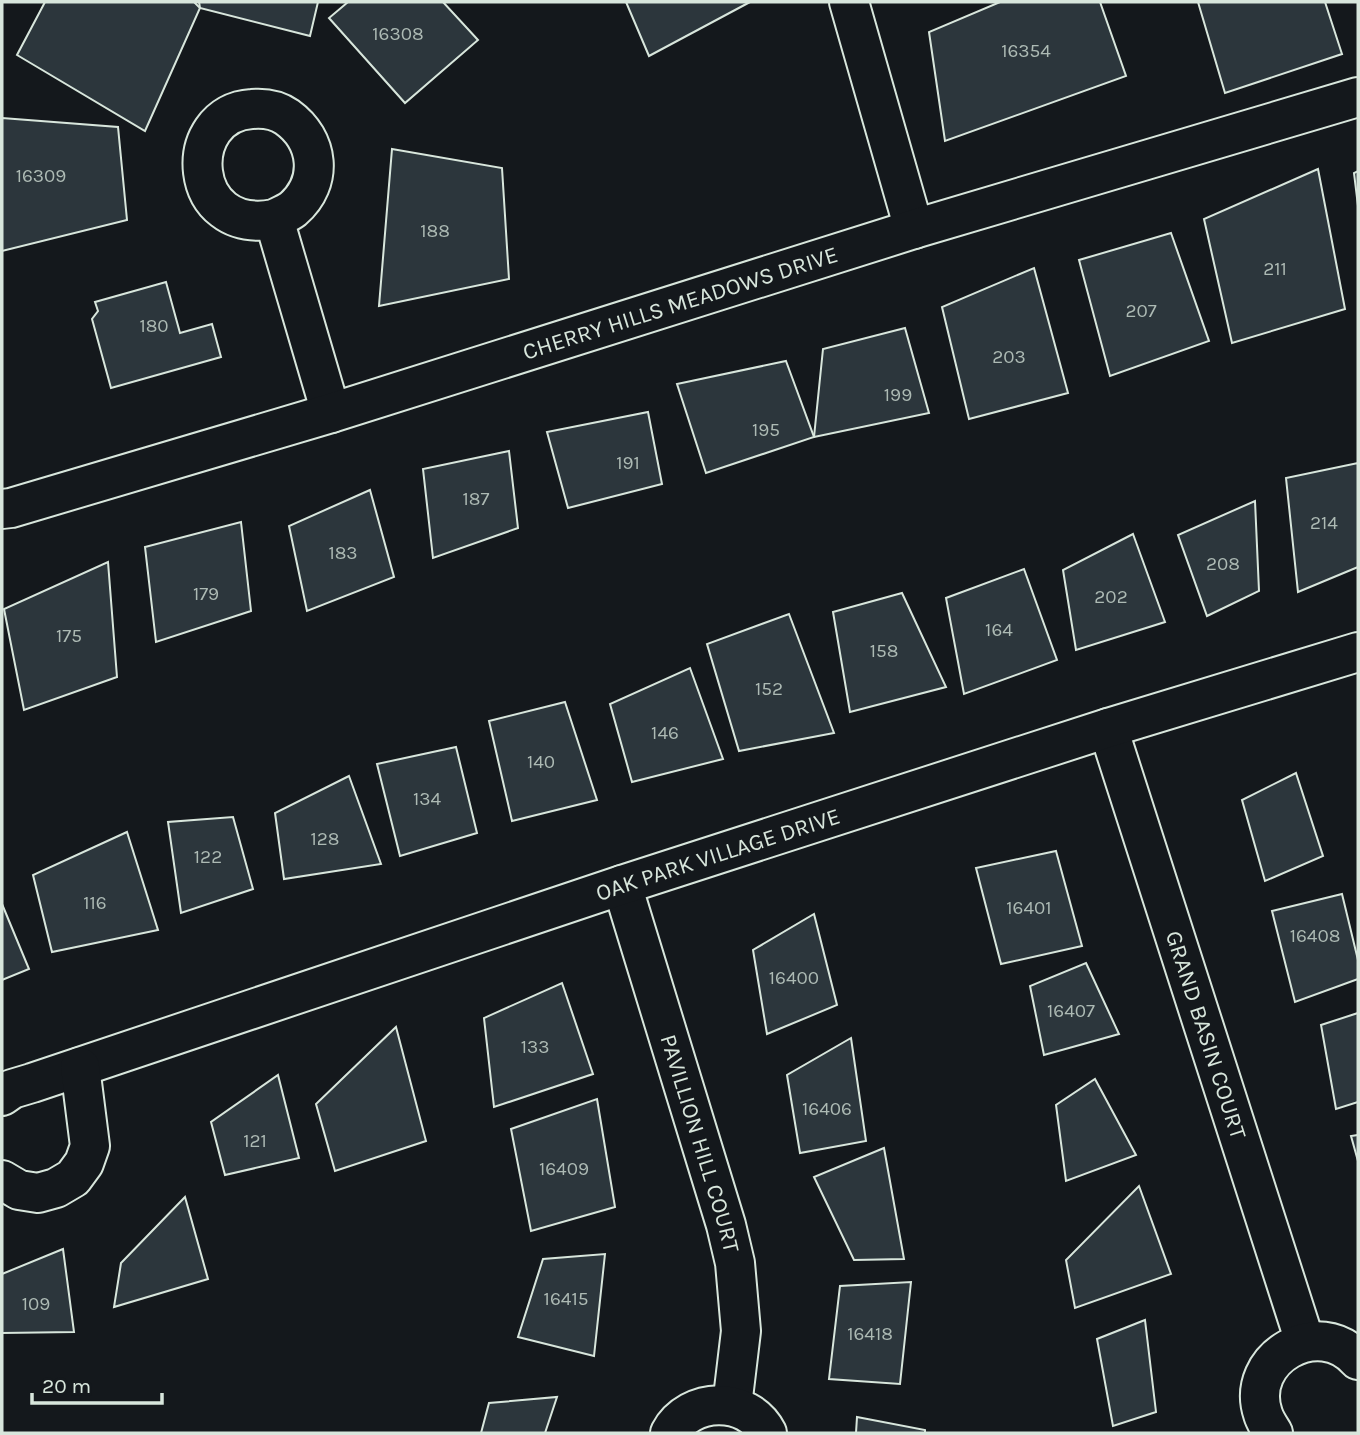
<svg xmlns="http://www.w3.org/2000/svg" width="1360" height="1435" font-family="Karla,sans-serif">
<style>
.building{fill:#2c363c;stroke:#d8e6dc;stroke-width:2}
.lines{fill:none;stroke-linecap:round;stroke-linejoin:round}
.street-casing{stroke:#d8e6dc;stroke-width:42}
.street{stroke:#14181c;stroke-width:38}
.labels{text-anchor:middle;stroke-width:5;stroke-linejoin:round;paint-order:stroke}
.number-label{font-size:19px;fill:#adbab4}
.street-label{font-size:23px;fill:#d8e6dc;stroke:#14181c}
</style>
<rect width="100%" height="100%" fill="#14181c"/>
<!-- building -->
<g class="building">
<path d="M 45,2 L 194,2 L 200,8 L 145,131 L 17,55 Z"/>
<path d="M 199,2 L 318,2 L 310,36 L 200,8 Z"/>
<path d="M 348,2 L 443,2 L 478,40 L 405,103 L 329,18 Z"/>
<path d="M 626,2 L 750,2 L 649,56 Z"/>
<path d="M 1000,2 L 1100,2 L 1126,76 L 945,141 L 929,32 Z"/>
<path d="M 1198,2 L 1325,2 L 1342,54 L 1225,93 Z"/>
<path d="M 2,118 L 118,127 L 127,220 L 2,251 Z"/>
<path d="M 392,149 L 502,168 L 509,279 L 379,306 Z"/>
<path d="M 1318,169 L 1345,309 L 1232,343 L 1204,219 Z"/>
<path d="M 1358,171 L 1358,206 L 1354,173 Z"/>
<path d="M 1171,233 L 1209,341 L 1110,376 L 1079,260 Z"/>
<path d="M 1034,268 L 1068,393 L 969,419 L 942,307 Z"/>
<path d="M 166,282 L 180,333 L 212,324 L 221,357 L 111,388 L 92,319 L 98,311 L 95,302 Z"/>
<path d="M 905,328 L 929,413 L 814,437 L 823,349 Z"/>
<path d="M 786,361 L 814,437 L 706,473 L 677,384 Z"/>
<path d="M 648,412 L 662,484 L 568,508 L 547,432 Z"/>
<path d="M 509,451 L 518,528 L 433,558 L 423,469 Z"/>
<path d="M 1358,463 L 1358,567 L 1298,592 L 1286,478 Z"/>
<path d="M 370,490 L 394,577 L 307,611 L 289,526 Z"/>
<path d="M 1255,501 L 1259,591 L 1207,616 L 1178,535 Z"/>
<path d="M 241,522 L 251,611 L 156,642 L 145,547 Z"/>
<path d="M 1133,534 L 1165,622 L 1076,650 L 1063,570 Z"/>
<path d="M 108,562 L 117,677 L 24,710 L 4,609 Z"/>
<path d="M 1024,569 L 1057,660 L 964,694 L 946,598 Z"/>
<path d="M 902,593 L 946,687 L 850,712 L 833,612 Z"/>
<path d="M 789,614 L 834,733 L 739,751 L 707,644 Z"/>
<path d="M 690,668 L 723,759 L 632,782 L 610,704 Z"/>
<path d="M 565,702 L 597,800 L 512,821 L 489,721 Z"/>
<path d="M 456,747 L 477,833 L 400,856 L 377,764 Z"/>
<path d="M 1296,773 L 1323,856 L 1265,881 L 1242,800 Z"/>
<path d="M 349,776 L 381,864 L 284,879 L 275,813 Z"/>
<path d="M 233,817 L 253,889 L 181,913 L 168,822 Z"/>
<path d="M 127,832 L 158,930 L 52,952 L 33,875 Z"/>
<path d="M 1056,851 L 1082,946 L 1001,964 L 976,868 Z"/>
<path d="M 1342,894 L 1358,960 L 1358,979 L 1295,1002 L 1272,911 Z"/>
<path d="M 2,904 L 29,969 L 2,980 Z"/>
<path d="M 814,914 L 837,1005 L 767,1034 L 753,950 Z"/>
<path d="M 1086,963 L 1119,1034 L 1044,1055 L 1030,986 Z"/>
<path d="M 562,983 L 593,1074 L 494,1107 L 484,1018 Z"/>
<path d="M 1358,1013 L 1358,1102 L 1336,1109 L 1321,1025 Z"/>
<path d="M 396,1027 L 426,1141 L 335,1171 L 316,1104 Z"/>
<path d="M 851,1038 L 866,1141 L 800,1153 L 787,1075 Z"/>
<path d="M 278,1075 L 299,1158 L 225,1175 L 211,1122 Z"/>
<path d="M 1095,1079 L 1136,1155 L 1066,1181 L 1056,1105 Z"/>
<path d="M 597,1099 L 615,1207 L 531,1231 L 511,1129 Z"/>
<path d="M 1358,1135 L 1358,1161 L 1351,1136 Z"/>
<path d="M 884,1148 L 904,1259 L 854,1260 L 814,1177 Z"/>
<path d="M 1139,1186 L 1171,1274 L 1075,1308 L 1066,1260 Z"/>
<path d="M 185,1197 L 208,1279 L 114,1307 L 121,1263 Z"/>
<path d="M 63,1249 L 74,1332 L 2,1333 L 2,1274 Z"/>
<path d="M 605,1254 L 594,1356 L 518,1337 L 543,1259 Z"/>
<path d="M 911,1282 L 900,1384 L 829,1379 L 840,1286 Z"/>
<path d="M 1145,1320 L 1156,1412 L 1113,1426 L 1097,1339 Z"/>
<path d="M 557,1397 L 545,1433 L 481,1433 L 489,1403 Z"/>
<path d="M 857,1417 L 925,1430 L 925,1433 L 856,1433 Z"/>
</g>
<g class="lines">
<!-- street casing -->
<g class="street-casing">
<g id="street">
<path d="M 849,2 L 914,229"/>
<path d="M 274,219 C 186,236 180,113 252,109 C 264,108 277,110 287,117 C 319,140 324,182 293,209 C 288,213 280,216 274,219 L 331,413"/>
<path id="s1" d="M 2,509 L 11,508 L 331,413 L 914,229 L 1358,97"/>
<path id="s2" d="M 1108,728 L 1305,1342"/>
<path id="s3" d="M 622,885 L 726,1225 L 735,1263 L 741,1331 L 732,1406"/>
<path id="s4" d="M 2,1096 L 12,1089 L 32,1083 L 622,885 L 1108,728 L 1358,652"/>
<path d="M 2,1180 L 19,1190 L 38,1193 L 56,1188 L 73,1178 L 84,1163 L 90,1146 L 80,1067"/>
<path d="M 670,1433 C 689,1397 748,1395 767,1433"/>
<path d="M 1273,1433 C 1270,1428 1265,1421 1263,1414 C 1244,1358 1319,1315 1358,1360"/>
</g>
</g>
<!-- street -->
<use href="#street" class="street"/>
</g>
<g class="labels">
<!-- number labels -->
<g class="number-label">
<text x="398" y="40">16308</text>
<text x="1026" y="57">16354</text>
<text x="41" y="182">16309</text>
<text x="435" y="237">188</text>
<text x="1275" y="275">211</text>
<text x="1141" y="317">207</text>
<text x="154" y="332">180</text>
<text x="1009" y="363">203</text>
<text x="898" y="401">199</text>
<text x="766" y="436">195</text>
<text x="628" y="469">191</text>
<text x="476" y="505">187</text>
<text x="1324" y="529">214</text>
<text x="343" y="559">183</text>
<text x="1223" y="570">208</text>
<text x="206" y="600">179</text>
<text x="1111" y="603">202</text>
<text x="999" y="636">164</text>
<text x="69" y="642">175</text>
<text x="884" y="657">158</text>
<text x="769" y="695">152</text>
<text x="665" y="739">146</text>
<text x="541" y="768">140</text>
<text x="427" y="805">134</text>
<text x="325" y="845">128</text>
<text x="208" y="863">122</text>
<text x="95" y="909">116</text>
<text x="1029" y="914">16401</text>
<text x="1315" y="942">16408</text>
<text x="794" y="984">16400</text>
<text x="1071" y="1017">16407</text>
<text x="535" y="1053">133</text>
<text x="827" y="1115">16406</text>
<text x="255" y="1147">121</text>
<text x="564" y="1175">16409</text>
<text x="566" y="1305">16415</text>
<text x="36" y="1310">109</text>
<text x="870" y="1340">16418</text>
</g>
<!-- street labels -->
<g class="street-label">
<text dy="8" stroke="none"><textPath href="#s1" startOffset="709">CHERRY HILLS MEADOWS DRIVE</textPath></text>
<text dy="8" stroke="none"><textPath href="#s4" startOffset="756">OAK PARK VILLAGE DRIVE</textPath></text>
<text dy="8" stroke="none"><textPath href="#s2" startOffset="322">GRAND BASIN COURT</textPath></text>
<text dy="8" stroke="none"><textPath href="#s3" startOffset="270">PAVILLION HILL COURT</textPath></text>
</g>
</g>
<!-- border -->
<rect width="1360" height="1435" fill="none" stroke="#d8e6dc" stroke-width="7"/>
<!-- scale -->
<path d="M32 1393v10h130v-10" fill="none" stroke="#d8e6dc" stroke-width="3.5"/>
<text x="42" y="1393" font-size="21" fill="#d8e6dc" stroke="#14181c" stroke-width="5" paint-order="stroke">20 m</text>
</svg>
